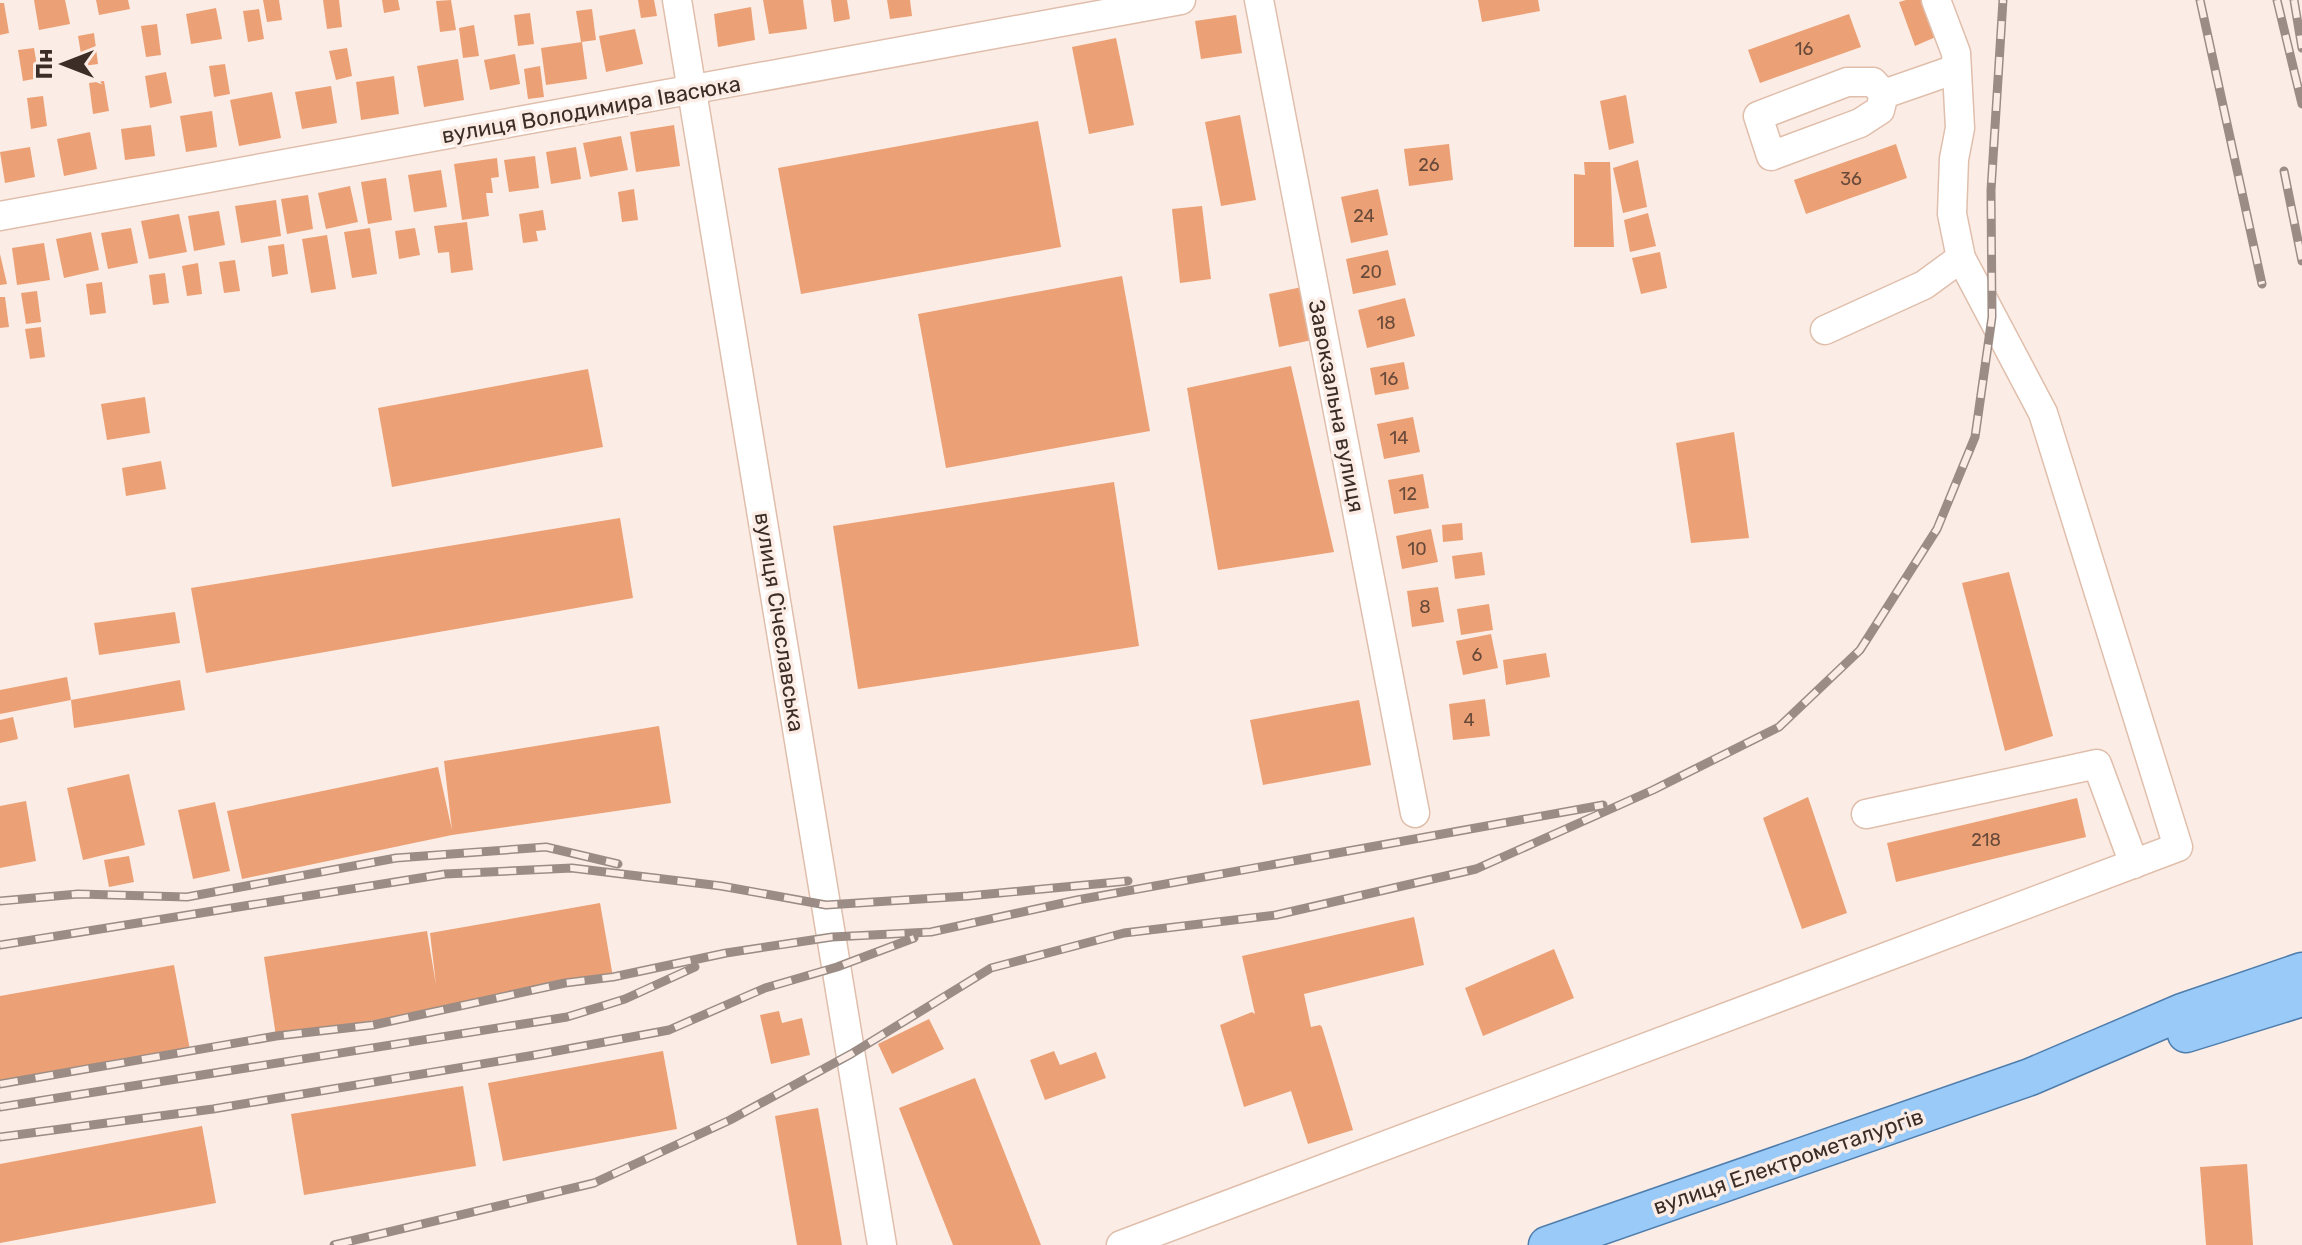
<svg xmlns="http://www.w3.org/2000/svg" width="2302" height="1245" font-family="Rubik,sans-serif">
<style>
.building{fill:#eca075}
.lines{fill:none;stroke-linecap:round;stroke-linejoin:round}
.minor-casing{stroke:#e0beac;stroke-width:31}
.major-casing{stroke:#4e7dac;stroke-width:39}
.minor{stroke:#fff;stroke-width:28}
.major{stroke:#9acaf8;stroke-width:36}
.rail-casing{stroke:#9b8d86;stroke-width:9}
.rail{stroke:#fbede5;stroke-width:6;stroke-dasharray:18;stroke-linecap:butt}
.labels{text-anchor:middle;stroke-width:7;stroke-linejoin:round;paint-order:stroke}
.number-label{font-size:18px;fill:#684a3a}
.street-label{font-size:22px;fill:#3c2e27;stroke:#fbede5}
</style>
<rect width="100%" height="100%" fill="#fbede5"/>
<!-- building -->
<g class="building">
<path d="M 34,0 L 65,0 L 70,24 L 39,30 Z"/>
<path d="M 96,0 L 128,0 L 130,9 L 99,15 Z"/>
<path d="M 263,0 L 279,0 L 282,20 L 267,22 Z"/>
<path d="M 323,0 L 339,0 L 342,27 L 327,29 Z"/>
<path d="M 382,0 L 398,0 L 400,10 L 384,13 Z"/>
<path d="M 451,0 L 456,30 L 440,32 L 436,1 Z"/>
<path d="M 638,0 L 654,0 L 657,16 L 641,18 Z"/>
<path d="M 763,0 L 803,0 L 807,29 L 769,34 Z"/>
<path d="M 831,0 L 847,0 L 850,19 L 834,22 Z"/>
<path d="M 887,0 L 910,0 L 912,16 L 890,19 Z"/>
<path d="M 1478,0 L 1538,0 L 1540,11 L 1482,22 Z"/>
<path d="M 1906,0 L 1925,0 L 1938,36 L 1915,46 L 1899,2 Z"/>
<path d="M 0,3 L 4,3 L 9,33 L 0,35 Z"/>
<path d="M 751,7 L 755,40 L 718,47 L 714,14 Z"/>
<path d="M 216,8 L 222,39 L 191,44 L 186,14 Z"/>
<path d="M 259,9 L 264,39 L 248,42 L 243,11 Z"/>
<path d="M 592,9 L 596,40 L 581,42 L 576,11 Z"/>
<path d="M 530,13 L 534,44 L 518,46 L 514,15 Z"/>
<path d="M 1849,14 L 1861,47 L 1760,83 L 1748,50 Z"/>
<path d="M 1236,15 L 1242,53 L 1201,59 L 1195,21 Z"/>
<path d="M 157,24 L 161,55 L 146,57 L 141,26 Z"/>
<path d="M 474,25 L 479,56 L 463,58 L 459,28 Z"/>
<path d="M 635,29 L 643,64 L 606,72 L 599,36 Z"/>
<path d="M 94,33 L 98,64 L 83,66 L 78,36 Z"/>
<path d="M 1116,38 L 1134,125 L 1089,134 L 1072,47 Z"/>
<path d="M 582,42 L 587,79 L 546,85 L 541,48 Z"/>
<path d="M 34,48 L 39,78 L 23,81 L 18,50 Z"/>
<path d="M 347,48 L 352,76 L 336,80 L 329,51 Z"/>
<path d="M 515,54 L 520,84 L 490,90 L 484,60 Z"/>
<path d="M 458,59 L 464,100 L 424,107 L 417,66 Z"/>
<path d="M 225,64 L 230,94 L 214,97 L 209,66 Z"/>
<path d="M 540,66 L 544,97 L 528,99 L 524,69 Z"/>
<path d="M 166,72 L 172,103 L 150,108 L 145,76 Z"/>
<path d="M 394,76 L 399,114 L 361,120 L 356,82 Z"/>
<path d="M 104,81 L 109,111 L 93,114 L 89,83 Z"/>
<path d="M 331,86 L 337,123 L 302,129 L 295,92 Z"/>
<path d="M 272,92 L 281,138 L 239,146 L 230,100 Z"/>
<path d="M 1626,95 L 1634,143 L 1609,150 L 1600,101 Z"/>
<path d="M 43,96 L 47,126 L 31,129 L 27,98 Z"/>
<path d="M 212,111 L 217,147 L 186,152 L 180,116 Z"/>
<path d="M 1240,115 L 1256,200 L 1221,206 L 1205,122 Z"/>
<path d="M 1038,121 L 1061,247 L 801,294 L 778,168 Z"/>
<path d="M 151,125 L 155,156 L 125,160 L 121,129 Z"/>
<path d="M 674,125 L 680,166 L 636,172 L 630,132 Z"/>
<path d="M 90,132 L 97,169 L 64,176 L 57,139 Z"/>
<path d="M 621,136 L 628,170 L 590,177 L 583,143 Z"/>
<path d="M 1449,144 L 1453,180 L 1409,186 L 1404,149 Z"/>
<path d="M 1896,144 L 1907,178 L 1806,214 L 1794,180 Z"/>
<path d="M 30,147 L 35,177 L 5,183 L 0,152 Z"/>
<path d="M 576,147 L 581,179 L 551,184 L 546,152 Z"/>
<path d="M 535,156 L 539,188 L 509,192 L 504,160 Z"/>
<path d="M 497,158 L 499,177 L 491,178 L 493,193 L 486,193 L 489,216 L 462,220 L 454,164 Z"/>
<path d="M 1638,160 L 1647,207 L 1623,213 L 1613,168 Z"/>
<path d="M 1584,162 L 1610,162 L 1614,247 L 1574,247 L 1574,174 L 1585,175 Z"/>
<path d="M 441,170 L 447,207 L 414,212 L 408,175 Z"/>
<path d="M 386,178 L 392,220 L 368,224 L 361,182 Z"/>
<path d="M 350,186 L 358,222 L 326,229 L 318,193 Z"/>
<path d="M 634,189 L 638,220 L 622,222 L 618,192 Z"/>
<path d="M 1378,189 L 1388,235 L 1351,243 L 1341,197 Z"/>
<path d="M 308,195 L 313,229 L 287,234 L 281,199 Z"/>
<path d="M 276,200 L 281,236 L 241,243 L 235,206 Z"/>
<path d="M 1202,206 L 1211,279 L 1180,283 L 1172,209 Z"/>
<path d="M 543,210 L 546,230 L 536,231 L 538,241 L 523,243 L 519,214 Z"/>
<path d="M 219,211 L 225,245 L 194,251 L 188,216 Z"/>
<path d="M 1648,213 L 1656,246 L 1630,252 L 1624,220 Z"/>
<path d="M 179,214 L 187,252 L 149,259 L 141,221 Z"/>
<path d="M 467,222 L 473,270 L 451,273 L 449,252 L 438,253 L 434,226 Z"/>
<path d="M 131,228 L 138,263 L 108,269 L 101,233 Z"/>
<path d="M 370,228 L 377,274 L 352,278 L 344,232 Z"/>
<path d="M 415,228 L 420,255 L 399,259 L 395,231 Z"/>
<path d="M 91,232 L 99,270 L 64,278 L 56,239 Z"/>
<path d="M 327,235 L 336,289 L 311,293 L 302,239 Z"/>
<path d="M 44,243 L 50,280 L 17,285 L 12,248 Z"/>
<path d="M 284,244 L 288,274 L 272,277 L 268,246 Z"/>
<path d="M 1388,250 L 1396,285 L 1353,294 L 1346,259 Z"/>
<path d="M 1660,252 L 1667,288 L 1641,294 L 1632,258 Z"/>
<path d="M 0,254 L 7,284 L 0,285 Z"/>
<path d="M 235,260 L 240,291 L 224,293 L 219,262 Z"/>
<path d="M 198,263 L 202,294 L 187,296 L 182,266 Z"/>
<path d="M 165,273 L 169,303 L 153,305 L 149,275 Z"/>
<path d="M 1122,276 L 1150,431 L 946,468 L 918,314 Z"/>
<path d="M 102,282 L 106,313 L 90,315 L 86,284 Z"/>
<path d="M 1302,287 L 1312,340 L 1279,347 L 1269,294 Z"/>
<path d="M 37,291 L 41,322 L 26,324 L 21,293 Z"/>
<path d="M 0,297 L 5,297 L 9,327 L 0,328 Z"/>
<path d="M 1405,298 L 1415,336 L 1367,348 L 1358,310 Z"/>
<path d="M 41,327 L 45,357 L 30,359 L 25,329 Z"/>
<path d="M 1404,362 L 1409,389 L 1375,395 L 1370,368 Z"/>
<path d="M 1291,366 L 1334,552 L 1218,570 L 1187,388 Z"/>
<path d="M 588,369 L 603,447 L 392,487 L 378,408 Z"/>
<path d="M 145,397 L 150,433 L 107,440 L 101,404 Z"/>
<path d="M 1413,417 L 1420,452 L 1384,459 L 1377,424 Z"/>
<path d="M 1734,432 L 1749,538 L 1691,543 L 1676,443 Z"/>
<path d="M 161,461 L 166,489 L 126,496 L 122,468 Z"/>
<path d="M 1423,474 L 1429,508 L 1394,514 L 1388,480 Z"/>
<path d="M 1114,482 L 1139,646 L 858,689 L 833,526 Z"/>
<path d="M 620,518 L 633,598 L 206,673 L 191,588 Z"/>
<path d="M 1462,523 L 1463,540 L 1443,542 L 1442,525 Z"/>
<path d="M 1431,529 L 1438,562 L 1402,569 L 1396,536 Z"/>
<path d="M 1482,552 L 1485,575 L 1455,579 L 1452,556 Z"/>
<path d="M 2009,572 L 2053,736 L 2005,751 L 1962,583 Z"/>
<path d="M 1438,587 L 1444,622 L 1412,627 L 1407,591 Z"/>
<path d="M 1489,604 L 1493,630 L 1461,635 L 1457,609 Z"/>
<path d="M 175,612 L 180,643 L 99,655 L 94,623 Z"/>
<path d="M 1491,634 L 1498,668 L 1463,675 L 1456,641 Z"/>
<path d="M 1546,653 L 1550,677 L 1506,685 L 1503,660 Z"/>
<path d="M 67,677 L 71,700 L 0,714 L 0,690 Z"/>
<path d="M 180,680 L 185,710 L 74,728 L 71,700 Z"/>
<path d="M 1485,699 L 1490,736 L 1453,740 L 1449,704 Z"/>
<path d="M 1359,700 L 1371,765 L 1263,785 L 1250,720 Z"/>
<path d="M 13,717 L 18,739 L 0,743 L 0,720 Z"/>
<path d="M 659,726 L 671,803 L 452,835 L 242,879 L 227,811 L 438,767 L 452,830 L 444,761 Z"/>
<path d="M 129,774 L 145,845 L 83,860 L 67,788 Z"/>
<path d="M 1808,797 L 1847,913 L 1802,929 L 1763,818 Z"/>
<path d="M 2077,798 L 2086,837 L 1896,882 L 1887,843 Z"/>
<path d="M 26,801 L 36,861 L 0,868 L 0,806 Z"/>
<path d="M 215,802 L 230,871 L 193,879 L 178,810 Z"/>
<path d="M 129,856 L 134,882 L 109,887 L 104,860 Z"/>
<path d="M 600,903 L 613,977 L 439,1010 L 276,1036 L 264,957 L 427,931 L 436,985 L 430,933 Z"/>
<path d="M 1414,917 L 1424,965 L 1304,994 L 1311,1027 L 1320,1025 L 1322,1027 L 1353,1130 L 1308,1144 L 1291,1091 L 1244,1107 L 1220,1025 L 1252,1012 L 1255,1014 L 1242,956 Z"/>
<path d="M 1554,949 L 1574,998 L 1483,1036 L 1465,988 Z"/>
<path d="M 174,965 L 190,1050 L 0,1084 L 0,996 Z"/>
<path d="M 779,1011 L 782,1023 L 802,1018 L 810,1055 L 771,1064 L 760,1015 Z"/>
<path d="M 929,1019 L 944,1049 L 892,1074 L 878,1044 Z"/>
<path d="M 663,1051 L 677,1129 L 503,1161 L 488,1083 Z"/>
<path d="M 1054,1051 L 1060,1065 L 1096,1052 L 1106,1078 L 1045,1100 L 1030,1060 Z"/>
<path d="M 975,1078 L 1041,1245 L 953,1245 L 899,1108 Z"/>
<path d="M 463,1086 L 476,1166 L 304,1195 L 291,1114 Z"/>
<path d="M 818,1108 L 832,1187 L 842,1245 L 797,1245 L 775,1116 Z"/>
<path d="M 202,1126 L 216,1203 L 0,1243 L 0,1164 Z"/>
<path d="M 2247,1164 L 2253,1245 L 2206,1245 L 2200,1167 Z"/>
</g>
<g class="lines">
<!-- minor casing -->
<g class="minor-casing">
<g id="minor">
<path d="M 677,0 L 882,1245"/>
<path d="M 1259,0 L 1415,813"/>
<path d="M 1884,94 L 1880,110 L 1860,123 L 1771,156 L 1758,116 L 1847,82 L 1873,82 L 1884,94 L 1956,69"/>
<path d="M 0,216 L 1181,0"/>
<path d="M 1825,330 L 1924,285 L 1961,258"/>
<path d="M 1866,814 L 2097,764 L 2134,864"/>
<path d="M 1121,1245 L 2178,847 L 2043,413 L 1961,258 L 1952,214 L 1954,159 L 1960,128 L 1956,53 L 1936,0"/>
</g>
</g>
<!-- major casing -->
<g class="major-casing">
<g id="major">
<path d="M 2186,1034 L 2302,998"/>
<path d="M 1547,1245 L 2030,1077 L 2182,1012 L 2302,971"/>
</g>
</g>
<!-- minor -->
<use href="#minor" class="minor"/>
<!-- major -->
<use href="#major" class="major"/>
<!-- rail casing -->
<g class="rail-casing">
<g id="rail">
<path d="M 2200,0 L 2262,284"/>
<path d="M 2277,0 L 2302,104"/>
<path d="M 2294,0 L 2302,48"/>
<path d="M 2284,171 L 2302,261"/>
<path d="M 0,901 L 78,894 L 187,897 L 396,858 L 546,847 L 618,864"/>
<path d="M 0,945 L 445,874 L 572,868 L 721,886 L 826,905 L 968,896 L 1128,881"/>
<path d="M 0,1084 L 276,1036 L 373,1025 L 565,983 L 613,977 L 726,953 L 832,937 L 931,932 L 1077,900 L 1603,805"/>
<path d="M 0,1107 L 567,1017 L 625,999 L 695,967"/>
<path d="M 0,1137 L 213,1109 L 535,1055 L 669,1030 L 765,988 L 837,967 L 914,938"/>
<path d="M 334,1245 L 594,1183 L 730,1120 L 851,1054 L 991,968 L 1124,933 L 1276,915 L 1476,869 L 1653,790 L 1779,727 L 1860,650 L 1937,529 L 1975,437 L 1992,317 L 1991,190 L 2003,0"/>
</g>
</g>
<!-- rail -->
<use href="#rail" class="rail"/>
</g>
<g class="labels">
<!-- number labels -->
<g class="number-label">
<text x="1804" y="55">16</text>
<text x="1429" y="171">26</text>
<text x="1851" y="185">36</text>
<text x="1364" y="222">24</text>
<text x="1371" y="278">20</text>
<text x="1386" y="329">18</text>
<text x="1389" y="385">16</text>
<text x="1399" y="444">14</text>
<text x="1408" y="500">12</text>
<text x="1417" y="555">10</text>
<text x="1425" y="613">8</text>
<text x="1477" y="661">6</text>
<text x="1469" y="726">4</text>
<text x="1986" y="846">218</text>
</g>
<!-- street labels -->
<g class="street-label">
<text transform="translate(591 109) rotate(-10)" y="8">вулиця Володимира Івасюка</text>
<text transform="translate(1337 406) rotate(79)" y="8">Завокзальна вулиця</text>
<text transform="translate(780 622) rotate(81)" y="8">вулиця Січеславська</text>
<text transform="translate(1788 1161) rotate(-19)" y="8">вулиця Електрометалургів</text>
</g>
</g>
<!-- north arrow -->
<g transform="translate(64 64) rotate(270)" stroke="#fbede5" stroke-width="6" paint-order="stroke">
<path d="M0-6L14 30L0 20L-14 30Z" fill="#3c2e27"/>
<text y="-12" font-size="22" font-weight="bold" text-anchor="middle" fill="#3c2e27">Пн</text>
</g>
</svg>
